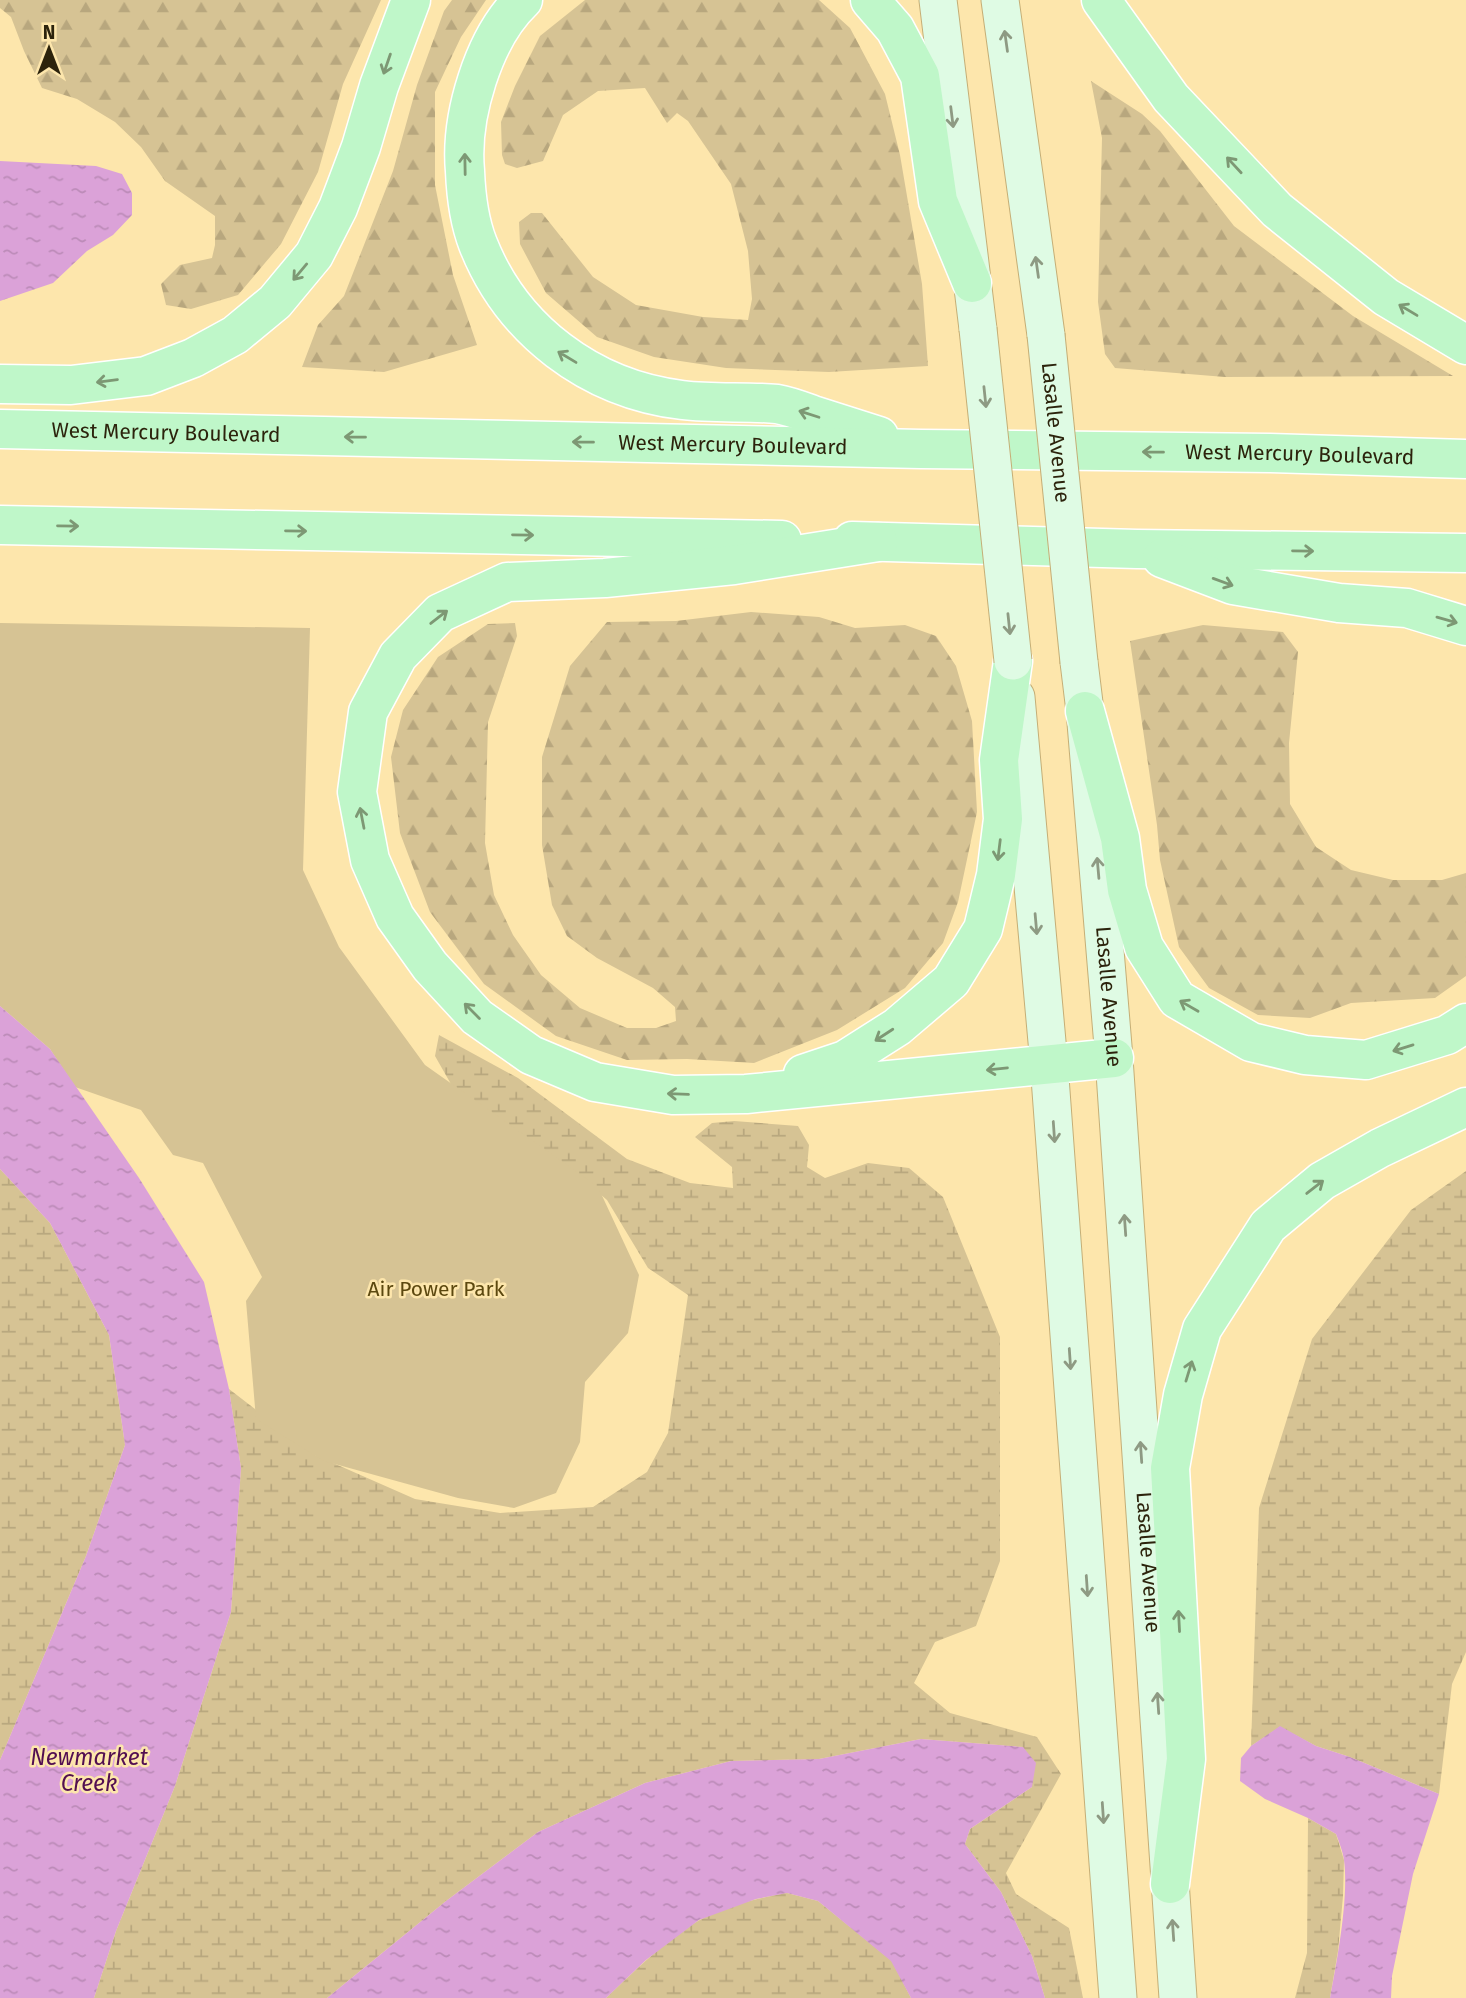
<svg xmlns="http://www.w3.org/2000/svg" width="1466" height="1998" font-family="'Fira Sans',sans-serif">
<style>
.forest{fill:url(#forest-firs)}
.wetland{fill:url(#wetland-marsh)}
.park{fill:#d6c394}
.water{fill:url(#water-ripples)}
.lines{fill:none;stroke-linecap:round;stroke-linejoin:round}
.secondary-casing{stroke:#c5ae76;stroke-width:39}
.primary-casing{stroke:#fff;stroke-width:41}
.secondary{stroke:#dffbe4;stroke-width:37}
.primary{stroke:#bff7c9;stroke-width:38}
.secondary-bridge-casing{stroke:#c5ae76;stroke-width:39;stroke-linecap:butt}
.secondary-bridge{stroke:#dffbe4;stroke-width:37}
.oneway{stroke:#8e9a83}
.oneway2{stroke:#7d9874}
.labels{text-anchor:middle;stroke-width:5;stroke-linejoin:round;paint-order:stroke}
.street-label{font-size:21px;fill:#2c230c;stroke:#fde6ac}
.park-label{font-size:21px;fill:#5c480f;stroke:#fde6ac}
.water-label{font-size:23px;font-style:italic;fill:#520e51;stroke:#fde6ac}
</style>
<defs>
<pattern id="forest-firs" width="22" height="20" patternUnits="userSpaceOnUse" patternTransform="scale(1.75)"><rect width="22" height="20" fill="#d6c394"/><path d="M5 1l3.5 6h-7zM16 11l3.5 6h-7z" fill="#b8a77e"/></pattern>
<pattern id="wetland-marsh" width="20" height="14" patternUnits="userSpaceOnUse" patternTransform="scale(1.75)"><rect width="20" height="14" fill="#d6c394"/><path d="M1 5h8M5 5V1M11 12h8M15 12V8" fill="none" stroke="#b8a77e"/></pattern>
<pattern id="water-ripples" width="26" height="14" patternUnits="userSpaceOnUse" patternTransform="scale(1.75)"><rect width="26" height="14" fill="#dba2d8"/><path d="M2 4q2-2 4 0t4 0M15 11q2-2 4 0t4 0" fill="none" stroke="#bc8bb8"/></pattern>
</defs>
<rect width="100%" height="100%" fill="#fde6ac"/>
<!-- forest -->
<g class="forest">
<path d="M 0,0 L 381,0 L 343,84 L 318,172 L 281,244 L 238,295 L 191,309 L 166,305 L 161,284 L 180,265 L 212,258 L 215,245 L 215,216 L 165,181 L 141,147 L 115,122 L 77,99 L 42,88 L 24,51 L 11,17 L 0,8 Z"/>
<path d="M 452,0 L 486,0 L 461,37 L 435,92 L 435,185 L 453,275 L 477,345 L 384,372 L 302,367 L 318,325 L 344,296 L 393,171 L 417,85 L 444,11 Z"/>
<path d="M 585,0 L 819,0 L 850,28 L 885,94 L 900,155 L 922,284 L 928,366 L 829,372 L 726,368 L 654,357 L 597,337 L 546,293 L 520,244 L 519,222 L 531,213 L 542,213 L 593,277 L 636,305 L 703,317 L 748,320 L 752,299 L 748,251 L 731,184 L 688,121 L 677,113 L 667,123 L 645,88 L 598,91 L 563,115 L 543,161 L 517,168 L 505,164 L 502,155 L 501,122 L 515,86 L 540,36 Z"/>
<path d="M 1091,81 L 1142,114 L 1160,131 L 1234,226 L 1353,316 L 1453,376 L 1225,377 L 1115,368 L 1105,354 L 1098,302 L 1102,138 Z"/>
<path d="M 751,612 L 819,617 L 855,628 L 905,625 L 936,636 L 956,666 L 972,721 L 977,812 L 958,902 L 943,943 L 905,988 L 837,1030 L 754,1063 L 687,1059 L 627,1060 L 556,1036 L 484,984 L 430,912 L 400,833 L 391,757 L 403,710 L 438,657 L 488,624 L 515,623 L 517,636 L 488,722 L 485,843 L 494,895 L 513,935 L 541,975 L 580,1008 L 627,1028 L 656,1028 L 676,1021 L 675,1007 L 653,988 L 597,958 L 567,936 L 552,905 L 542,845 L 542,757 L 570,666 L 607,622 L 676,621 Z"/>
<path d="M 1203,625 L 1283,632 L 1298,652 L 1289,743 L 1290,804 L 1316,847 L 1351,870 L 1393,880 L 1442,880 L 1466,873 L 1466,976 L 1435,998 L 1351,1003 L 1310,1018 L 1258,1015 L 1209,988 L 1179,947 L 1160,860 L 1157,825 L 1130,641 Z"/>
</g>
<!-- wetland -->
<g class="wetland">
<path d="M 439,1035 L 518,1078 L 627,1159 L 690,1183 L 733,1188 L 732,1167 L 695,1137 L 712,1123 L 734,1121 L 798,1126 L 809,1145 L 807,1167 L 825,1178 L 868,1163 L 909,1168 L 943,1197 L 1000,1337 L 1000,1561 L 976,1626 L 935,1642 L 914,1683 L 950,1713 L 1037,1737 L 1061,1774 L 1006,1873 L 1016,1894 L 1069,1928 L 1083,1998 L 1045,1998 L 1032,1956 L 1001,1892 L 965,1844 L 970,1829 L 1032,1787 L 1023,1747 L 921,1739 L 819,1759 L 731,1761 L 645,1783 L 538,1832 L 446,1901 L 327,1998 L 94,1998 L 116,1931 L 175,1786 L 231,1612 L 241,1468 L 229,1389 L 315,1455 L 415,1499 L 500,1513 L 593,1507 L 647,1472 L 668,1433 L 688,1295 L 648,1268 L 607,1200 L 572,1170 L 468,1114 L 435,1056 Z"/>
<path d="M 0,1169 L 50,1223 L 109,1335 L 125,1445 L 86,1556 L 0,1760 Z"/>
<path d="M 1466,1171 L 1466,1652 L 1452,1684 L 1439,1794 L 1350,1757 L 1316,1746 L 1280,1727 L 1251,1746 L 1259,1508 L 1312,1339 L 1411,1210 Z"/>
<path d="M 1308,1818 L 1336,1834 L 1344,1860 L 1343,1896 L 1338,1951 L 1330,1998 L 1295,1998 L 1307,1953 Z"/>
<path d="M 787,1893 L 818,1901 L 892,1961 L 911,1998 L 606,1998 C 634,1972 665,1940 698,1921 C 723,1906 759,1898 787,1893 Z"/>
</g>
<!-- park -->
<path class="park" d="M 0,623 L 310,628 L 303,870 L 339,947 L 425,1065 L 598,1187 L 639,1275 L 628,1333 L 585,1382 L 580,1442 L 556,1493 L 514,1508 L 458,1498 L 324,1461 L 256,1419 L 246,1301 L 262,1277 L 203,1163 L 173,1155 L 141,1110 L 75,1087 L 50,1049 L 0,1006 Z"/>
<!-- water -->
<g class="water">
<path d="M 0,161 L 96,166 L 122,174 L 132,193 L 132,215 L 113,235 L 87,251 L 53,283 L 0,301 Z"/>
<path d="M 0,1006 L 50,1049 L 139,1178 L 204,1282 L 229,1389 L 241,1468 L 231,1612 L 175,1786 L 116,1931 L 94,1998 L 0,1998 L 0,1760 L 86,1556 L 125,1445 L 109,1335 L 50,1223 L 0,1169 Z"/>
<path d="M 1280,1726 L 1316,1746 L 1350,1757 L 1439,1794 L 1413,1874 L 1392,1976 L 1391,1998 L 1330,1998 C 1337,1960 1349,1898 1344,1860 C 1343,1852 1339,1842 1336,1834 L 1308,1818 L 1265,1799 L 1240,1781 L 1241,1758 L 1251,1746 Z"/>
<path d="M 921,1739 L 1023,1747 L 1036,1763 L 1032,1787 L 970,1829 L 965,1844 L 1001,1892 L 1032,1956 L 1045,1998 L 911,1998 L 891,1961 L 818,1901 L 787,1893 L 756,1899 L 699,1920 L 646,1960 L 606,1998 L 327,1998 L 446,1901 L 538,1832 L 645,1783 L 731,1761 L 819,1759 Z"/>
</g>
<g class="lines">
<!-- secondary casing -->
<g class="secondary-casing">
<g id="secondary">
<path d="M 938,0 L 978,329"/>
<path d="M 1000,0 L 1046,335"/>
<path id="s1" d="M 1079,662 L 1085,711 L 1114,1058 L 1178,1998"/>
<path d="M 1016,697 L 1049,1064 L 1118,1998"/>
</g>
</g>
<!-- primary casing -->
<g class="primary-casing">
<g id="primary">
<path d="M 523,0 C 483,38 460,117 465,171 C 466,196 469,221 478,244 C 512,330 590,389 682,400 C 714,404 746,401 777,404 C 789,406 802,411 813,415 C 835,422 857,429 879,436"/>
<path d="M 870,0 L 895,29 L 920,76 L 938,201 L 972,283"/>
<path d="M 1101,0 L 1171,98 L 1277,210 L 1386,297 L 1466,345"/>
<path d="M 0,384 L 71,385 L 146,376 L 193,358 L 235,335 L 275,302 L 314,255 L 338,208 L 361,147 L 379,86 L 411,0"/>
<path id="s2" d="M 0,429 L 921,449 L 1270,453 L 1466,459"/>
<path d="M 0,525 L 782,540"/>
<path d="M 852,541 L 1137,549 L 1466,553"/>
<path d="M 878,542 L 734,565 L 605,578 L 507,582 L 440,613 L 398,656 L 368,712 L 357,792 L 370,860 L 395,917 L 430,966 L 477,1017 L 531,1055 L 595,1082 L 673,1095 L 746,1094 L 1114,1058"/>
<path d="M 1162,558 L 1233,585 L 1339,603 L 1407,608 L 1466,626"/>
<path d="M 1085,711 L 1120,838 L 1127,890 L 1144,947 L 1177,999 L 1251,1042 L 1305,1055 L 1366,1060 L 1447,1035 L 1466,1023"/>
<path d="M 803,1074 L 845,1060 L 897,1027 L 951,981 L 983,929 L 996,875 L 1003,819 L 999,760 L 1013,661"/>
<path d="M 1170,1884 L 1186,1759 L 1170,1468 L 1183,1395 L 1202,1329 L 1268,1226 L 1322,1181 L 1380,1148 L 1466,1107"/>
</g>
</g>
<!-- secondary -->
<use href="#secondary" class="secondary"/>
<!-- primary -->
<use href="#primary" class="primary"/>
<!-- secondary-bridge casing -->
<g class="secondary-bridge-casing">
<g id="secondary-bridge">
<path d="M 978,329 L 1013,661"/>
<path id="s3" d="M 1046,335 L 1079,662"/>
</g>
</g>
<!-- secondary-bridge -->
<use href="#secondary-bridge" class="secondary-bridge"/>
</g>
<!-- one-way arrows -->
<defs><path id="oneway-shaft" d="M-6 0H5M1.5-3L5.5 0L1.5 3" fill="none" stroke-width="1.6" stroke-linecap="round" stroke-linejoin="round" transform="scale(1.75)"/></defs>
<g class="oneway">
<use href="#oneway-shaft" transform="translate(1006 41) rotate(-98)"/>
<use href="#oneway-shaft" transform="translate(952 117) rotate(83)"/>
<use href="#oneway-shaft" transform="translate(1037 267) rotate(-98)"/>
<use href="#oneway-shaft" transform="translate(985 397) rotate(84)"/>
<use href="#oneway-shaft" transform="translate(1009 624) rotate(84)"/>
<use href="#oneway-shaft" transform="translate(1098 868) rotate(-95)"/>
<use href="#oneway-shaft" transform="translate(1036 924) rotate(85)"/>
<use href="#oneway-shaft" transform="translate(1054 1132) rotate(86)"/>
<use href="#oneway-shaft" transform="translate(1125 1225) rotate(-94)"/>
<use href="#oneway-shaft" transform="translate(1070 1359) rotate(86)"/>
<use href="#oneway-shaft" transform="translate(1141 1452) rotate(-94)"/>
<use href="#oneway-shaft" transform="translate(1087 1586) rotate(86)"/>
<use href="#oneway-shaft" transform="translate(1158 1703) rotate(-94)"/>
<use href="#oneway-shaft" transform="translate(1103 1813) rotate(86)"/>
<use href="#oneway-shaft" transform="translate(1173 1930) rotate(-94)"/>
</g>
<g class="oneway2">
<use href="#oneway-shaft" transform="translate(387 64) rotate(109)"/>
<use href="#oneway-shaft" transform="translate(465 164) rotate(-91)"/>
<use href="#oneway-shaft" transform="translate(1234 165) rotate(-133)"/>
<use href="#oneway-shaft" transform="translate(300 272) rotate(130)"/>
<use href="#oneway-shaft" transform="translate(1408 310) rotate(-149)"/>
<use href="#oneway-shaft" transform="translate(567 357) rotate(-149)"/>
<use href="#oneway-shaft" transform="translate(107 381) rotate(173)"/>
<use href="#oneway-shaft" transform="translate(809 414) rotate(-162)"/>
<use href="#oneway-shaft" transform="translate(355 437) rotate(-179)"/>
<use href="#oneway-shaft" transform="translate(583 442) rotate(-179)"/>
<use href="#oneway-shaft" transform="translate(1153 452) rotate(-179)"/>
<use href="#oneway-shaft" transform="translate(68 526) rotate(1)"/>
<use href="#oneway-shaft" transform="translate(296 531) rotate(1)"/>
<use href="#oneway-shaft" transform="translate(523 535) rotate(1)"/>
<use href="#oneway-shaft" transform="translate(1303 551) rotate(1)"/>
<use href="#oneway-shaft" transform="translate(1223 582) rotate(20)"/>
<use href="#oneway-shaft" transform="translate(439 617) rotate(-38)"/>
<use href="#oneway-shaft" transform="translate(1447 620) rotate(16)"/>
<use href="#oneway-shaft" transform="translate(362 818) rotate(-101)"/>
<use href="#oneway-shaft" transform="translate(999 850) rotate(97)"/>
<use href="#oneway-shaft" transform="translate(1189 1006) rotate(-150)"/>
<use href="#oneway-shaft" transform="translate(472 1011) rotate(-135)"/>
<use href="#oneway-shaft" transform="translate(884 1035) rotate(147)"/>
<use href="#oneway-shaft" transform="translate(1403 1048) rotate(163)"/>
<use href="#oneway-shaft" transform="translate(997 1069) rotate(174)"/>
<use href="#oneway-shaft" transform="translate(678 1094) rotate(-178)"/>
<use href="#oneway-shaft" transform="translate(1315 1187) rotate(-38)"/>
<use href="#oneway-shaft" transform="translate(1189 1371) rotate(-73)"/>
<use href="#oneway-shaft" transform="translate(1179 1621) rotate(-93)"/>
</g>
<g class="labels">
<!-- street labels -->
<g class="street-label">
<text dy="7" stroke="none"><textPath href="#s2" startOffset="166">West Mercury Boulevard</textPath></text>
<text dy="7" stroke="none"><textPath href="#s3" startOffset="98">Lasalle Avenue</textPath></text>
<text dy="7" stroke="none"><textPath href="#s2" startOffset="733">West Mercury Boulevard</textPath></text>
<text dy="7" stroke="none"><textPath href="#s2" startOffset="1300">West Mercury Boulevard</textPath></text>
<text dy="7" stroke="none"><textPath href="#s1" startOffset="336">Lasalle Avenue</textPath></text>
<text dy="7" stroke="none"><textPath href="#s1" startOffset="903">Lasalle Avenue</textPath></text>
</g>
<!-- park labels -->
<g class="park-label">
<text x="436" y="1296">Air Power Park</text>
</g>
<!-- water labels -->
<g class="water-label">
<text x="89" y="1765">Newmarket<tspan x="89" dy="26">Creek</tspan></text>
</g>
</g>
<!-- north arrow -->
<g transform="translate(49 49)" stroke="#fde6ac" stroke-width="5" paint-order="stroke">
<path d="M0-5L12 26L0 18L-12 26Z" fill="#2c230c"/>
<text y="-10" font-size="19" font-weight="bold" text-anchor="middle" fill="#2c230c">N</text>
</g>
</svg>
